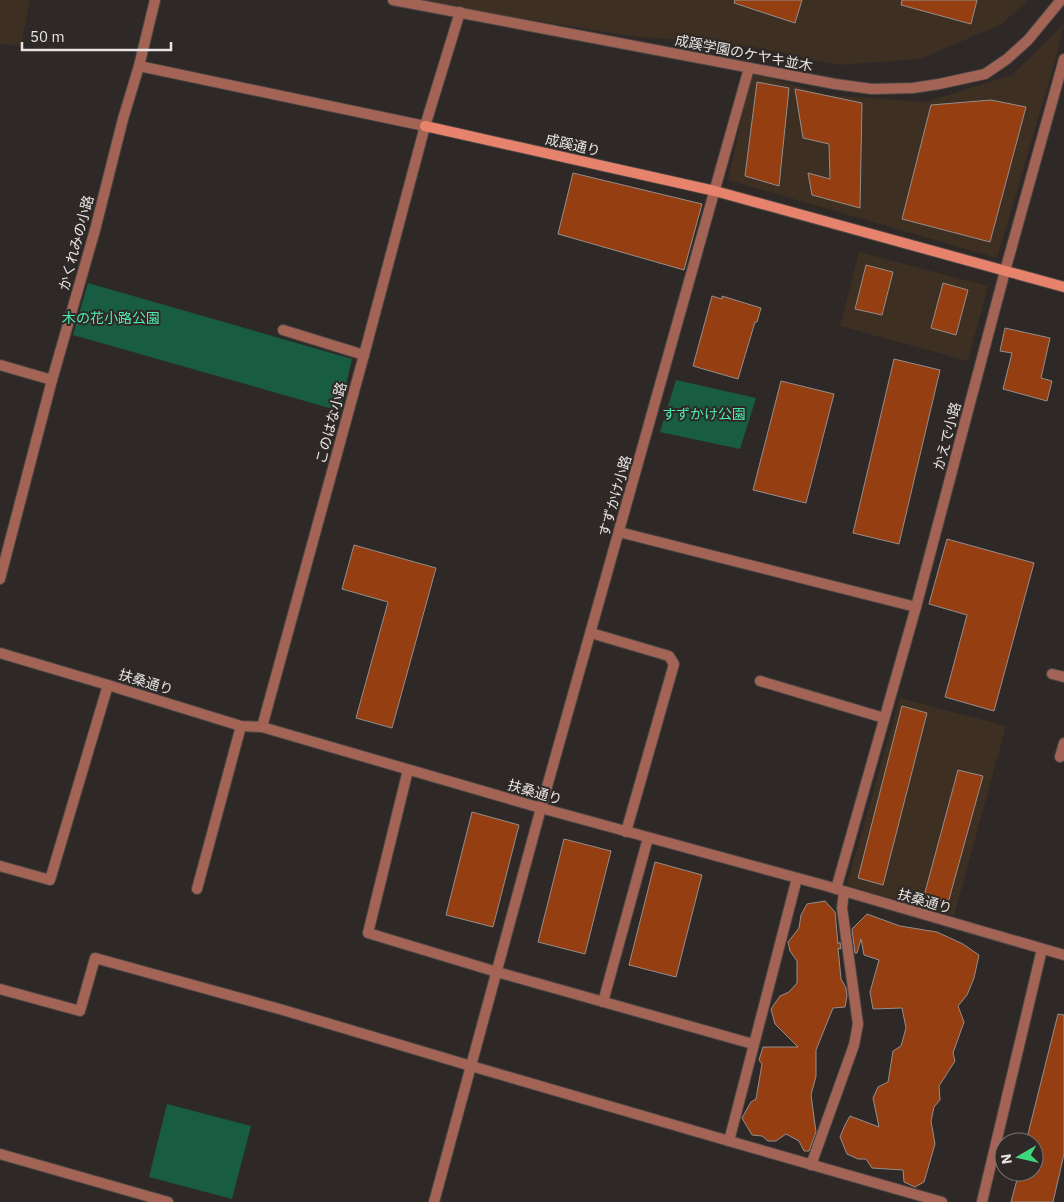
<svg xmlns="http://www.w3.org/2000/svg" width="1064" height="1202" font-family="'IBM Plex Sans','Noto Sans JP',sans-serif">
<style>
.education{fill:#3d2f22}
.green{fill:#175c43}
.building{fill:#943e12;stroke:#948e8c}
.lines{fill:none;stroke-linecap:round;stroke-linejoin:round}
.lane-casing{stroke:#4c4745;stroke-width:12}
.street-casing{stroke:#4c4745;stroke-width:12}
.secondary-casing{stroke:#4c4745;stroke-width:12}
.lane{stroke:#a36456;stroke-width:10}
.street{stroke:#a36456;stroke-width:10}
.secondary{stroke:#e7836c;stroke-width:10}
.labels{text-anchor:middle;stroke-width:4;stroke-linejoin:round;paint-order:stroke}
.street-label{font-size:14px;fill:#e7e4e3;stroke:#2e2927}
.park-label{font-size:14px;fill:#4deeb3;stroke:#2e2927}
</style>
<rect width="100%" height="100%" fill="#2e2927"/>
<!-- education -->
<g class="education">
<path d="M 0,0 L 30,0 L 21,46 L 0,44 Z"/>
<path d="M 406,0 L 1028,0 L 1002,24 L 920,59 L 839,65 L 749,46 L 631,36 Z"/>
<path d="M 1064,24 L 1055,61 L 997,258 L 728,180 L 752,73 L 828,95 L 926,102 L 1012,75 Z"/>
<path d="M 859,252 L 988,286 L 968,361 L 840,326 Z"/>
<path d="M 900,698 L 1006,726 L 954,916 L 847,885 Z"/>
</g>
<!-- green -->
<g class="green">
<path d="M 88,283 L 352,359 L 340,411 L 73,335 Z"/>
<path d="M 676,380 L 756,398 L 740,449 L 660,432 Z"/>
<path d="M 167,1104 L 251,1126 L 232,1199 L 149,1177 Z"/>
</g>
<!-- building -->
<g class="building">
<path d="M 735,0 L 802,0 L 795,23 L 734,3 Z"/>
<path d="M 902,0 L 977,0 L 971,24 L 901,5 Z"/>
<path d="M 757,82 L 789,88 L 779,186 L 745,176 Z"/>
<path d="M 795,89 L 862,103 L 860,208 L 812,195 L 808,173 L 830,179 L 829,144 L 803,138 Z"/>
<path d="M 991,100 L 1026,107 L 990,242 L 902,219 L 931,105 Z"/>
<path d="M 573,173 L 702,204 L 684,270 L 558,234 Z"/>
<path d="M 866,265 L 893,272 L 882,315 L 855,309 Z"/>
<path d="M 943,283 L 968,290 L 956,335 L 931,328 Z"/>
<path d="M 712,296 L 722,299 L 722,296 L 761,308 L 757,322 L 755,322 L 738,379 L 693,366 Z"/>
<path d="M 1005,328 L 1050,338 L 1041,378 L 1052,381 L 1047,401 L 1003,389 L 1012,353 L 1000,351 Z"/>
<path d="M 894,359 L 940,370 L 899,544 L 853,533 Z"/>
<path d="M 781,381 L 834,394 L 806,503 L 753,490 Z"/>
<path d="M 947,539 L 1034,563 L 994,711 L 945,697 L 967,615 L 929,604 Z"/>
<path d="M 354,545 L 436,568 L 392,728 L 356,718 L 388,602 L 342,589 Z"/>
<path d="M 902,706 L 927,713 L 883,885 L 858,878 Z"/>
<path d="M 958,770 L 983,776 L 948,903 L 924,896 Z"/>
<path d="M 472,812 L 519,825 L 493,927 L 446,915 Z"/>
<path d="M 564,839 L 611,851 L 585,954 L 538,942 Z"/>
<path d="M 655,862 L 702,875 L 676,977 L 629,965 Z"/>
<path d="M 825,901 L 835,912 L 838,944 L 840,942 L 841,949 L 838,948 L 841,979 L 846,988 L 847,996 L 845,1007 L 833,1008 L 816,1050 L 816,1076 L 811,1095 L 816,1132 L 809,1151 L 804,1151 L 799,1141 L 786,1134 L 776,1141 L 768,1141 L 762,1136 L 752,1135 L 742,1118 L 751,1102 L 756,1099 L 762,1064 L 759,1060 L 763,1047 L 798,1047 L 775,1024 L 771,1009 L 780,996 L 789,992 L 797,983 L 797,961 L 790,951 L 788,942 L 799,928 L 801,915 L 807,904 Z"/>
<path d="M 867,914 L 900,926 L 937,932 L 963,944 L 979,955 L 974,978 L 967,995 L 958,1006 L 964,1022 L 953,1053 L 955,1061 L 939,1086 L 940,1100 L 934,1107 L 931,1121 L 935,1144 L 924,1182 L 915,1187 L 904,1182 L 903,1170 L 872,1168 L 866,1159 L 858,1159 L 847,1154 L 840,1137 L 845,1125 L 850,1116 L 879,1127 L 873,1098 L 878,1087 L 888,1082 L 893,1051 L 901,1046 L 906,1028 L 902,1008 L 873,1009 L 870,992 L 879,960 L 864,955 L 861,939 L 857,953 L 855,953 L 852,929 Z"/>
<path d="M 1058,1014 L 1064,1015 L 1064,1154 L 1053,1202 L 1011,1202 L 1019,1172 L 1034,1172 L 1034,1142 L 1026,1142 Z"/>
</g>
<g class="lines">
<!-- lane casing -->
<g class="lane-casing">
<g id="lane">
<path d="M 0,365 L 52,380"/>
<path d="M 197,889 L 241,726"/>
<path d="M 0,989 L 80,1011 L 95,958 L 283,1010 L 471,1066"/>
<path d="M 603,1002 L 648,838"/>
<path d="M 811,1165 L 854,1045 L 858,1024 L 842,908 L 844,892"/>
</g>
</g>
<!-- street casing -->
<g class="street-casing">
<g id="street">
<path d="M 393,0 L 835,84 L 872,89 L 913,88 L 939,84 L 985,74 L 1007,59 L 1028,40 L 1061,0"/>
<path d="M 139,66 L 425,126"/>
<path d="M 283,330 L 364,355"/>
<path d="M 619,532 L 916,607"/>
<path d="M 0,579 L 52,380 L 95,230 L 123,119 L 139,66 L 155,0"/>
<path d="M 591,633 L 669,656 L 674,664 L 626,832"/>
<path d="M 0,653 L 108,685 L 241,726 L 262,727 L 541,808 L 823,885 L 1064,955"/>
<path d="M 1052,674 L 1064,677"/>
<path d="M 760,681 L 884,718"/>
<path d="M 262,727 L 364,355 L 425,126 L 460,12"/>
<path d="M 1060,757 L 1064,743"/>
<path d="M 408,770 L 368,933 L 497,972 L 753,1044"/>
<path d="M 0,866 L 50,880 L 108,685"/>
<path d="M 836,889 L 916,607 L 1005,271 L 1064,59"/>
<path d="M 471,1066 L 729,1141 L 942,1202"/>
<path d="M 729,1141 L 797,878"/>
<path d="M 0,1154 L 168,1202"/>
<path d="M 434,1202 L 541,808 L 749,68"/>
<path d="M 982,1202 L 1042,949"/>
</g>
</g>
<!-- secondary casing -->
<g class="secondary-casing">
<path id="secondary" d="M 425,126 L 715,191 L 1064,287"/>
</g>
<!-- lane -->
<use href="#lane" class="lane"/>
<!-- street -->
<use href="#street" class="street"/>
<!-- secondary -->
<use href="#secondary" class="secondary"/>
</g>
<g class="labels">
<!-- street labels -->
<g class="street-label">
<text transform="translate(744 53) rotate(11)" y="5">成蹊学園のケヤキ並木</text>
<text transform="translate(573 145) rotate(13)" y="5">成蹊通り</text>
<text transform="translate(76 243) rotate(-75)" y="5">かくれみの小路</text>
<text transform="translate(331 423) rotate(-75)" y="5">このはな小路</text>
<text transform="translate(947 436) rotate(-75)" y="5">かえで小路</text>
<text transform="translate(615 496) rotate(-74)" y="5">すずかけ小路</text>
<text transform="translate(146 682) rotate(17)" y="5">扶桑通り</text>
<text transform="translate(535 792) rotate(16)" y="5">扶桑通り</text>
<text transform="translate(925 901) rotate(16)" y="5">扶桑通り</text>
</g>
<!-- park labels -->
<g class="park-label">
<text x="111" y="323">木の花小路公園</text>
<text x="704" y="419">すずかけ公園</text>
</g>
</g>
<!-- north arrow -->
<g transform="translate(1019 1157) rotate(261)"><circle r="24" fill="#2e2927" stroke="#787472"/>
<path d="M0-4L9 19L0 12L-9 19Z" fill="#40d77c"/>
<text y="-8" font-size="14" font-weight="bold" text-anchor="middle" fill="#e7e4e3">N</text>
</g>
<!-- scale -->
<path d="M22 42v8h149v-8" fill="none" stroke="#e7e4e3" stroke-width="2.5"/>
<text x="30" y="42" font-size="15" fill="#e7e4e3" stroke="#2e2927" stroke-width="4" paint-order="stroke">50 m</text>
</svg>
